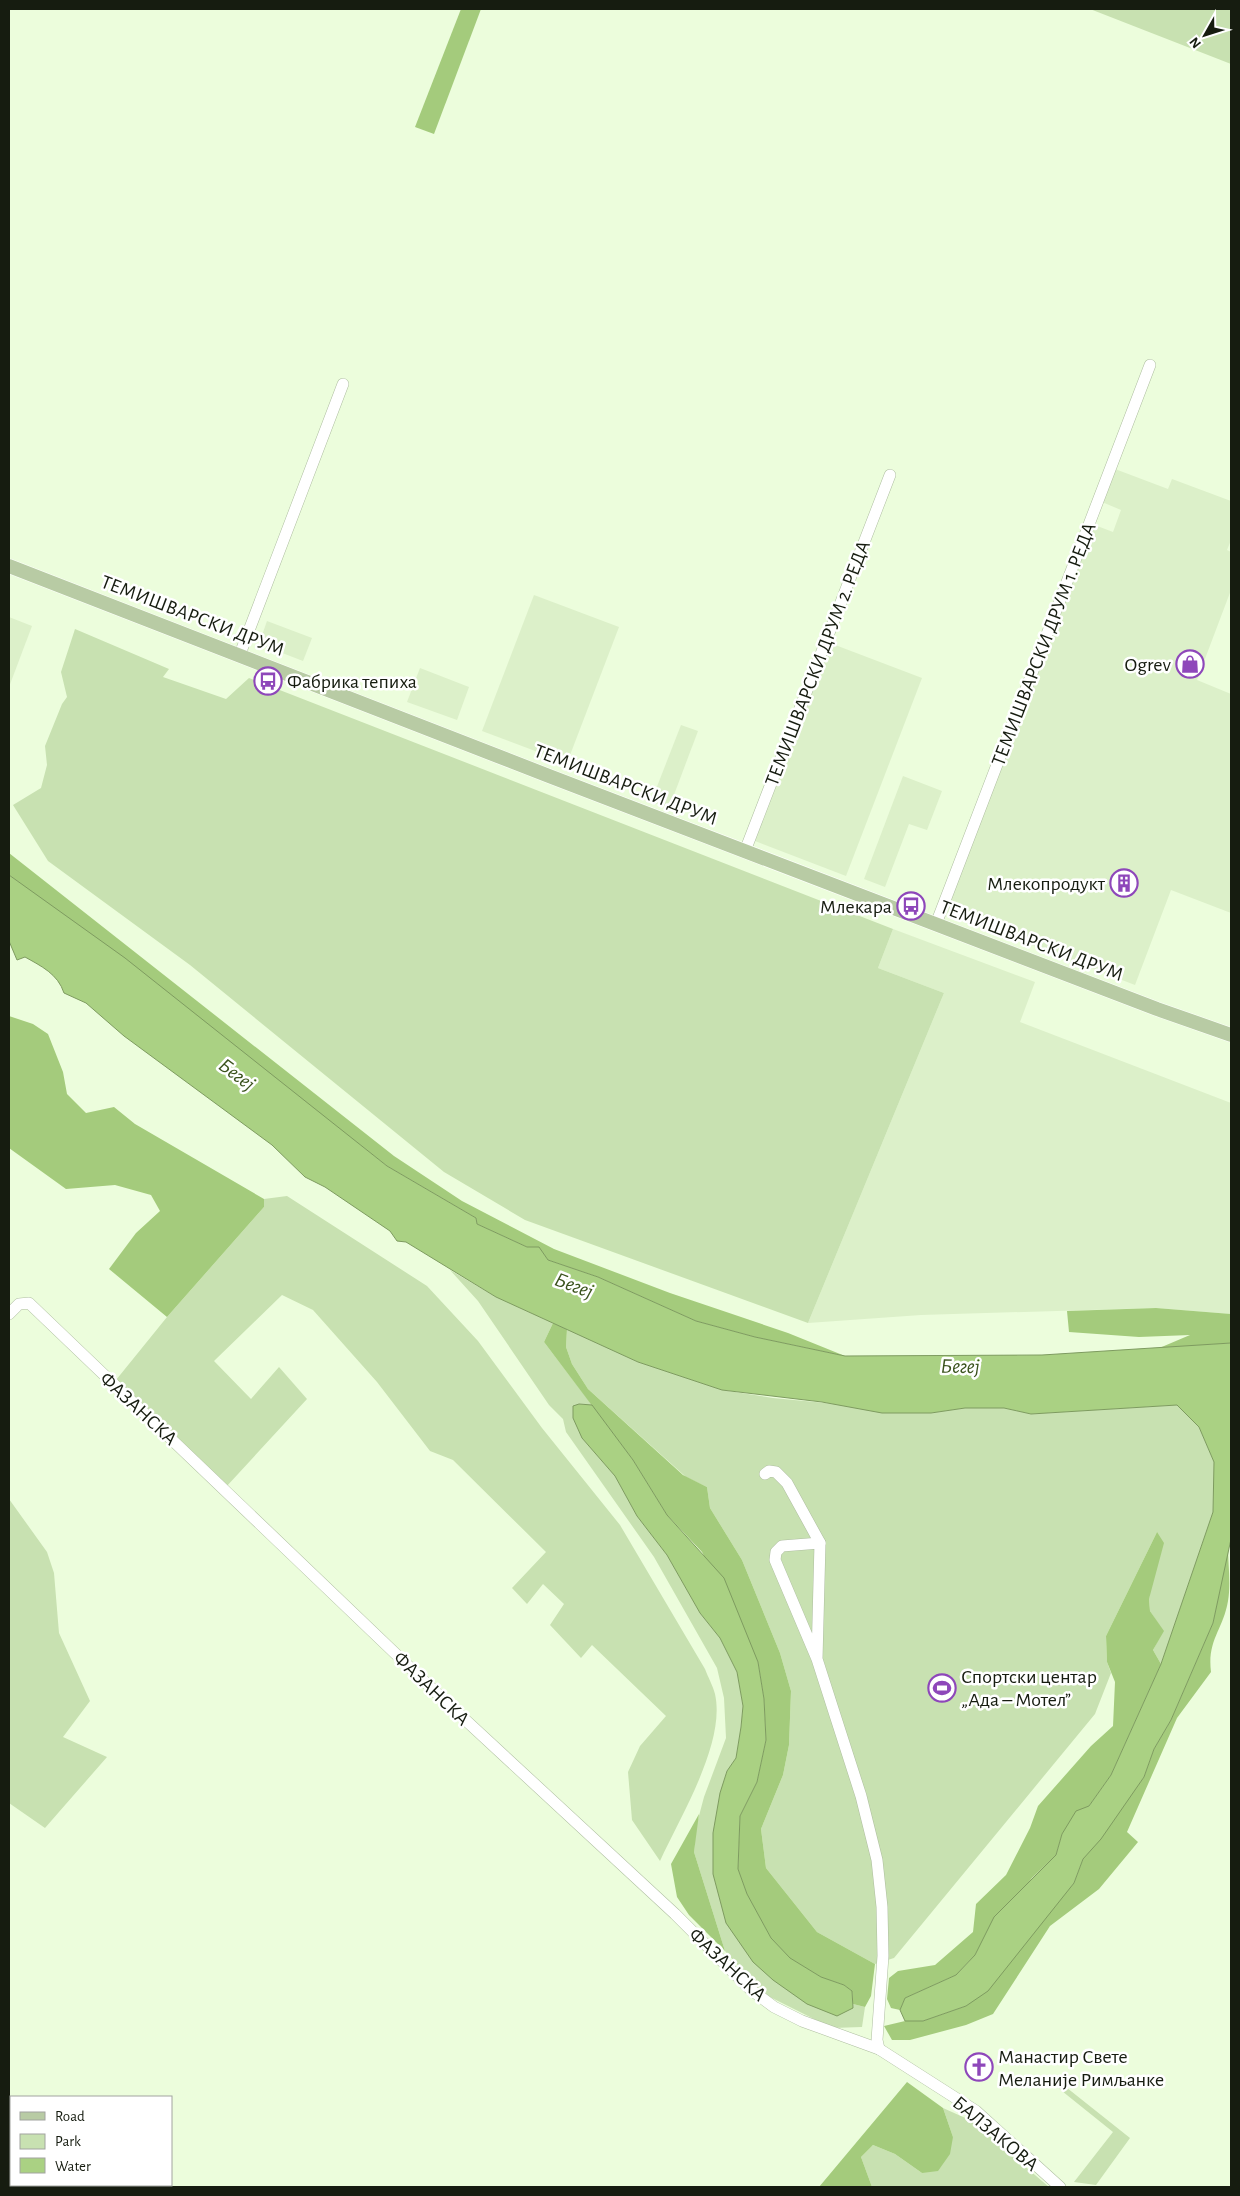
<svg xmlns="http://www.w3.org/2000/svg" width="1240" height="2196" font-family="'Alegreya Sans',sans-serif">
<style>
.built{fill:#dcf0c9}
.green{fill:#c8e1b1}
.forest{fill:#a4cb7c}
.water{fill:#aad183;stroke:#7e9b60}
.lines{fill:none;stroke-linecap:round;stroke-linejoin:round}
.minor-casing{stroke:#aebea0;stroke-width:12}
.major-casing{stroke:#fff;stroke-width:15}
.minor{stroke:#fff;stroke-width:11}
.major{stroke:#b8cba4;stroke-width:14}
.labels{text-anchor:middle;stroke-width:5;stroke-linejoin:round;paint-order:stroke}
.street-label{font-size:20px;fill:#161c10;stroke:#fff}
.poi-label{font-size:20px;fill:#161c10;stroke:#fff;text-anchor:end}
.water-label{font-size:21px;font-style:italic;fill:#3a521c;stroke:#fff}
</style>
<rect width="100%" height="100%" fill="#ecfddc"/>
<!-- built -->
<g class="built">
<path d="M 1115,469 L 1168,489 L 1172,479 L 1231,501 L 1231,540 L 1227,550 L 1231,552 L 1231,590 L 1197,680 L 1231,694 L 1231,913 L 1171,890 L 1135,985 L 945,912 L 1092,524 L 1113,532 L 1121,510 L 1102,502 Z"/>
<path d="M 534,595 L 619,627 L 567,763 L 482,731 Z"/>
<path d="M 9,617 L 32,626 L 9,687 Z"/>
<path d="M 267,621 L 312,638 L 303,661 L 259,644 Z"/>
<path d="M 830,643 L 922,678 L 846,876 L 755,841 Z"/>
<path d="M 420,668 L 469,687 L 457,720 L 407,702 Z"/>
<path d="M 681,725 L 698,731 L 669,808 L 651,802 Z"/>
<path d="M 903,776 L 942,791 L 927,830 L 909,824 L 885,887 L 864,879 Z"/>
<path d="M 893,929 L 1035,982 L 1020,1022 L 1231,1103 L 1231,1314 L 1156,1308 L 921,1315 L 808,1323 L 944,993 L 878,968 Z"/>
</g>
<!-- green -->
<g class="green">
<path d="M 1090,9 L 1231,9 L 1231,64 Z"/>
<path d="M 75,629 L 169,669 L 163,677 L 226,699 L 249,678 L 893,929 L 878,968 L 944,993 L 808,1323 L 525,1220 L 444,1172 L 190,965 L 48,861 L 13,805 L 41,788 L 47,765 L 45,746 L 62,704 L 67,697 L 61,672 Z"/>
<path d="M 287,1196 L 427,1286 L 478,1341 L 542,1428 L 620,1525 L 705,1669 C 708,1677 713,1686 715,1694 C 726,1743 680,1817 660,1861 L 632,1820 L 628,1772 L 640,1746 L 666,1716 L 592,1645 L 581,1658 L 550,1625 L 564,1604 L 543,1584 L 527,1604 L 512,1588 L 546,1552 L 453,1460 L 430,1451 L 377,1382 L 313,1310 L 282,1295 L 214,1361 L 251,1399 L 279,1367 L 307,1399 L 226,1487 L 116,1380 L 167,1317 L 264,1207 L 264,1199 Z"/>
<path d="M 450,1270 L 496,1297 L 553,1323 L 544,1342 L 592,1405 L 579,1404 L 582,1438 L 615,1476 L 637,1516 L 667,1555 L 700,1613 L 720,1638 L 737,1672 L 743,1706 L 741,1727 L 736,1758 L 727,1771 L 713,1833 L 853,2008 L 853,2004 L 865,2007 L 862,2027 L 832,2028 L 764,1994 L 725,1951 L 694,1852 L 696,1827 L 704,1797 L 726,1738 L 724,1698 L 717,1668 L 654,1557 L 566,1432 L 563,1419 L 549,1405 L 478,1301 Z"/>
<path d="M 567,1329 L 638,1362 L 722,1390 L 773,1398 L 931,1413 L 965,1408 L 1004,1408 L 1031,1414 L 1177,1405 L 1199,1427 L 1214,1462 L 1213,1512 L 1161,1664 L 1153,1650 L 1163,1631 L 1150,1611 L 1149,1599 L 1157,1532 L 1106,1636 L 1107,1662 L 1111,1673 L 1095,1714 L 894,1958 L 875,1964 L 817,1932 L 766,1868 L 761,1829 L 783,1775 L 789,1745 L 791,1691 L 780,1653 L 742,1560 L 710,1508 L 707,1487 L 686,1477 L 588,1389 L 572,1364 L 566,1347 Z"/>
<path d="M 9,1499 L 47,1552 L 54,1573 L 59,1633 L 90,1701 L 63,1737 L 107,1757 L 45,1828 L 9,1803 Z"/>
<path d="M 1052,2076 L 1130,2138 L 1096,2185 L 1074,2182 L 1113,2132 L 1052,2083 Z"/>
<path d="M 943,2108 L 972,2121 L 1049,2187 L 872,2187 L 861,2157 L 873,2145 L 895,2154 L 922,2173 L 953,2137 Z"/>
</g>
<!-- forest -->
<g class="forest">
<path d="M 461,9 L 481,9 L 434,134 L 415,127 Z"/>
<path d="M 9,853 L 394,1156 L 462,1201 L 554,1249 L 670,1293 L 788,1333 L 845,1356 L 755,1337 L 696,1321 L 598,1277 L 548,1260 L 539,1248 L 527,1247 L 477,1224 L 476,1218 L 387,1166 L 9,875 Z"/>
<path d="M 9,1016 L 33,1024 L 48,1034 L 63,1072 L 67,1094 L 86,1113 L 114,1107 L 135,1124 L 264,1199 L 264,1207 L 167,1317 L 109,1269 L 136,1233 L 160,1211 L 151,1195 L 115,1185 L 66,1189 L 9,1148 Z"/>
<path d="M 1156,1308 L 1231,1314 L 1231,1343 L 1157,1349 L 1190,1335 L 1139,1337 L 1069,1332 L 1067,1311 Z"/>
<path d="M 553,1323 L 567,1329 L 566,1347 L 572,1364 L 588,1389 L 683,1475 L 707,1487 L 710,1508 L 742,1560 L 780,1653 L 791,1691 L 789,1745 L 783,1775 L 761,1829 L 766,1868 L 817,1932 L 875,1964 L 871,1996 L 865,2007 L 853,2004 L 852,1991 L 844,1985 L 821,1977 L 790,1958 L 771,1938 L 747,1894 L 738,1869 L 740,1816 L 757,1782 L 766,1740 L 764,1699 L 758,1662 L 702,1552 L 667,1515 L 633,1460 L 544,1342 Z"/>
<path d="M 1157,1532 L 1164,1543 L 1149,1599 L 1150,1611 L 1164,1631 L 1153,1650 L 1161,1664 L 1111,1775 L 1089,1806 L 1062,1834 L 1056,1855 L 1032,1878 L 984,1939 L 975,1955 L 956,1975 L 905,1998 L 900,2010 L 891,2008 L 887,1999 L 889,1978 L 898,1971 L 935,1965 L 973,1932 L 976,1904 L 1006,1875 L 1030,1828 L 1038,1806 L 1091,1746 L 1113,1726 L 1115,1682 L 1107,1662 L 1106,1636 Z"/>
<path d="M 1228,1546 C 1228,1564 1231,1584 1228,1601 C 1223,1630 1207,1640 1211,1672 L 1177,1718 L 1127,1832 L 1138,1842 L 1099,1889 L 1050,1926 L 993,2014 L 966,2025 L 910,2040 L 892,2040 L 884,2026 L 905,2021 L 923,2021 L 966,2006 L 1074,1883 L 1083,1859 L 1144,1777 L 1154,1749 L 1171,1720 L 1213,1623 Z"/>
<path d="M 699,1814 L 694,1852 L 725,1951 L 689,1915 L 677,1897 L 671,1864 Z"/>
<path d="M 907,2082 L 943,2108 L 953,2137 L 950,2154 L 938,2171 L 922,2173 L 895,2154 L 873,2145 L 861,2157 L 872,2187 L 819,2187 Z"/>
</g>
<!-- water -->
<g class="water">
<path d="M 9,875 L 125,958 L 387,1166 L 476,1218 L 477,1224 L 527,1247 L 539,1247 L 548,1260 L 598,1277 L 696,1321 L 755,1337 L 845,1356 L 1042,1355 L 1231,1343 L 1231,1539 L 1213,1623 L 1171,1720 L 1154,1749 L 1144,1777 L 1101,1839 L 1083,1859 L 1074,1883 L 988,1991 L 966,2006 L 923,2021 L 905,2021 L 900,2010 L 905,1998 L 956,1975 L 975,1955 L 994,1917 L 1056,1855 L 1062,1834 L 1076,1811 L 1089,1806 L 1111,1775 L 1161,1664 L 1213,1512 L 1214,1462 L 1199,1427 L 1177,1405 L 1031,1414 L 1004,1408 L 965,1408 L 931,1413 L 882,1413 L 822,1402 L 722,1390 L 638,1362 L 496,1297 L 406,1242 L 397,1241 L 390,1231 L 325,1187 L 305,1177 L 272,1145 L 124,1036 L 86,1003 L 64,993 C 58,974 41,966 25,957 L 17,960 L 9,941 Z"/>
<path d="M 579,1404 L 592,1405 L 633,1460 L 667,1515 L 724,1578 L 758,1662 L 764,1699 L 766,1740 L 757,1782 L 740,1816 L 738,1869 L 747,1894 L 771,1938 L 790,1958 L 821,1977 L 844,1985 L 852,1991 L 853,2008 L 837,2016 L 807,2004 L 773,1980 L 753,1962 L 726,1923 L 713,1874 L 713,1833 L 720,1793 L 727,1771 L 736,1758 L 741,1727 L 743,1706 L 737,1672 L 720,1638 L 700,1613 L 667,1555 L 637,1516 L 615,1476 L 582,1438 L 573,1418 L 573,1406 Z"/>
</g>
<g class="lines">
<!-- minor casing -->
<g class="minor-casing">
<g id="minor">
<path d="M 240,654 L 343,384"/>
<path d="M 745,851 L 890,475"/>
<path d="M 936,924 L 1150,365"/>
<path d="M 9,1314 L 19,1304 L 29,1303 L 446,1702 L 675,1914 L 750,1989 L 774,2007 L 802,2021 L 879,2049 L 976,2111 L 1060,2187"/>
<path d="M 765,1474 L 769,1471 L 776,1472 L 787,1483 L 820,1543"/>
<path d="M 817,1659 L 820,1543 L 782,1546 L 776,1552 L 775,1560 L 817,1659 L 861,1796 L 877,1860 L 882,1907 L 883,1956 L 877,2040 L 879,2049"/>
</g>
</g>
<!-- major casing -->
<g class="major-casing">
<path id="major" d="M 9,566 L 549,776 L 1157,1009 L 1231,1035"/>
</g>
<!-- minor -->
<use href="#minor" class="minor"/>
<!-- major -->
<use href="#major" class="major"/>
</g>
<!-- icons -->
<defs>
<g id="shop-ring" transform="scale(1.4375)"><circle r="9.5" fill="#fff" stroke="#8e47ba" stroke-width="1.5"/><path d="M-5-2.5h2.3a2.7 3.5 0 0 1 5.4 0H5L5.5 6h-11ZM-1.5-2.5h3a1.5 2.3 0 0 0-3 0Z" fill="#8e47ba"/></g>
<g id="bus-ring" transform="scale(1.4375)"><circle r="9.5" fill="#fff" stroke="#8e47ba" stroke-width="1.5"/><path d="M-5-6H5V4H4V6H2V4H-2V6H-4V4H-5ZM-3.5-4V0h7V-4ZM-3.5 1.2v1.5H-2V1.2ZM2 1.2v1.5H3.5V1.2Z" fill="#8e47ba"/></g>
<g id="building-ring" transform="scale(1.4375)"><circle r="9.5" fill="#fff" stroke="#8e47ba" stroke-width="1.5"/><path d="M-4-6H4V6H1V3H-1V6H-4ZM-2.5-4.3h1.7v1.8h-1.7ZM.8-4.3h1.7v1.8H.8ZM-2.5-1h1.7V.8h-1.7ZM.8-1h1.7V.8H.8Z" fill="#8e47ba"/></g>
<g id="stadium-ring" transform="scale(1.4375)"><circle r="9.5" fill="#fff" stroke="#8e47ba" stroke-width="1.5"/><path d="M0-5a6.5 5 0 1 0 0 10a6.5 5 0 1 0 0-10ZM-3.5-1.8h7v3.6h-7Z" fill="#8e47ba"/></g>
<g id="church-ring" transform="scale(1.4375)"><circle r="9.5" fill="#fff" stroke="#8e47ba" stroke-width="1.5"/><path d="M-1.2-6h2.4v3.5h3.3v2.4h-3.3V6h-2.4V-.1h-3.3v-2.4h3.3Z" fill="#8e47ba"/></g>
</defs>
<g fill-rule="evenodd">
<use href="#shop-ring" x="1190" y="664"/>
<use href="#bus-ring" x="268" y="681"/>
<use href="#building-ring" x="1124" y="883"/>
<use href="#bus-ring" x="911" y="906"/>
<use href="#stadium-ring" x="942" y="1688"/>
<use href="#church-ring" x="979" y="2067"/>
</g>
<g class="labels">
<!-- street labels -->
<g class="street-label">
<text transform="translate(193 615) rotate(21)" y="7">ТЕМИШВАРСКИ ДРУМ</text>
<text transform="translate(1043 644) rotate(-69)" y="7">ТЕМИШВАРСКИ ДРУМ 1. РЕДА</text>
<text transform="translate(817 663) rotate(-69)" y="7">ТЕМИШВАРСКИ ДРУМ 2. РЕДА</text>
<text transform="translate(626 784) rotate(21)" y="7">ТЕМИШВАРСКИ ДРУМ</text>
<text transform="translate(1032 940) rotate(21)" y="7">ТЕМИШВАРСКИ ДРУМ</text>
<text transform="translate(139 1408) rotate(43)" y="7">ФАЗАНСКА</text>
<text transform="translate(432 1688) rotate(44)" y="7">ФАЗАНСКА</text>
<text transform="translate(728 1964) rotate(43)" y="7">ФАЗАНСКА</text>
<text transform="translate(996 2133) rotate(40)" y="7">БАЛЗАКОВА</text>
</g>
<!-- poi labels -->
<g class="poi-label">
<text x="1171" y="671">Ogrev</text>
<text x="287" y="688" text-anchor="start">Фабрика тепиха</text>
<text x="1105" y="890">Млекопродукт</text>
<text x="892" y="913">Млекара</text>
<text x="961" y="1683" text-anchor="start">Спортски центар<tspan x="961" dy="23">„Ада – Мотел”</tspan></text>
<text x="998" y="2063" text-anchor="start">Манастир Свете<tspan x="998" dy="23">Меланије Римљанке</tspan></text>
</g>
<!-- water labels -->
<g class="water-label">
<text transform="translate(237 1074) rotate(37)" y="7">Бегеј</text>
<text transform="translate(574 1285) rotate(21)" y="7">Бегеј</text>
<text transform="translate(960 1366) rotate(1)" y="7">Бегеј</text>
</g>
</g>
<!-- border -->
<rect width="1240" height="2196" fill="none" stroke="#161c10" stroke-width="20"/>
<!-- legend -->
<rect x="10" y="2096" width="162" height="90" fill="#ffffff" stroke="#a2a49f"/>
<rect x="20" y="2112" width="25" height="8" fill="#b8cba4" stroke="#a2a49f"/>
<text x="55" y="2121" font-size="15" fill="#161c10">Road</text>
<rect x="20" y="2134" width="25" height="15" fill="#c8e1b1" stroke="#a2a49f"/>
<text x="55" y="2146" font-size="15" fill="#161c10">Park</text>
<rect x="20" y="2158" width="25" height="15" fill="#aad183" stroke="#a2a49f"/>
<text x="55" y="2171" font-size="15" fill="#161c10">Water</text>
<!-- north arrow -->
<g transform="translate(1205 35) rotate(231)" stroke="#ffffff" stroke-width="4" paint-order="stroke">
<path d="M0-4L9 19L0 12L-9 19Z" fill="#161c10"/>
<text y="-8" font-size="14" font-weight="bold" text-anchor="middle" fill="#161c10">N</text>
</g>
</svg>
